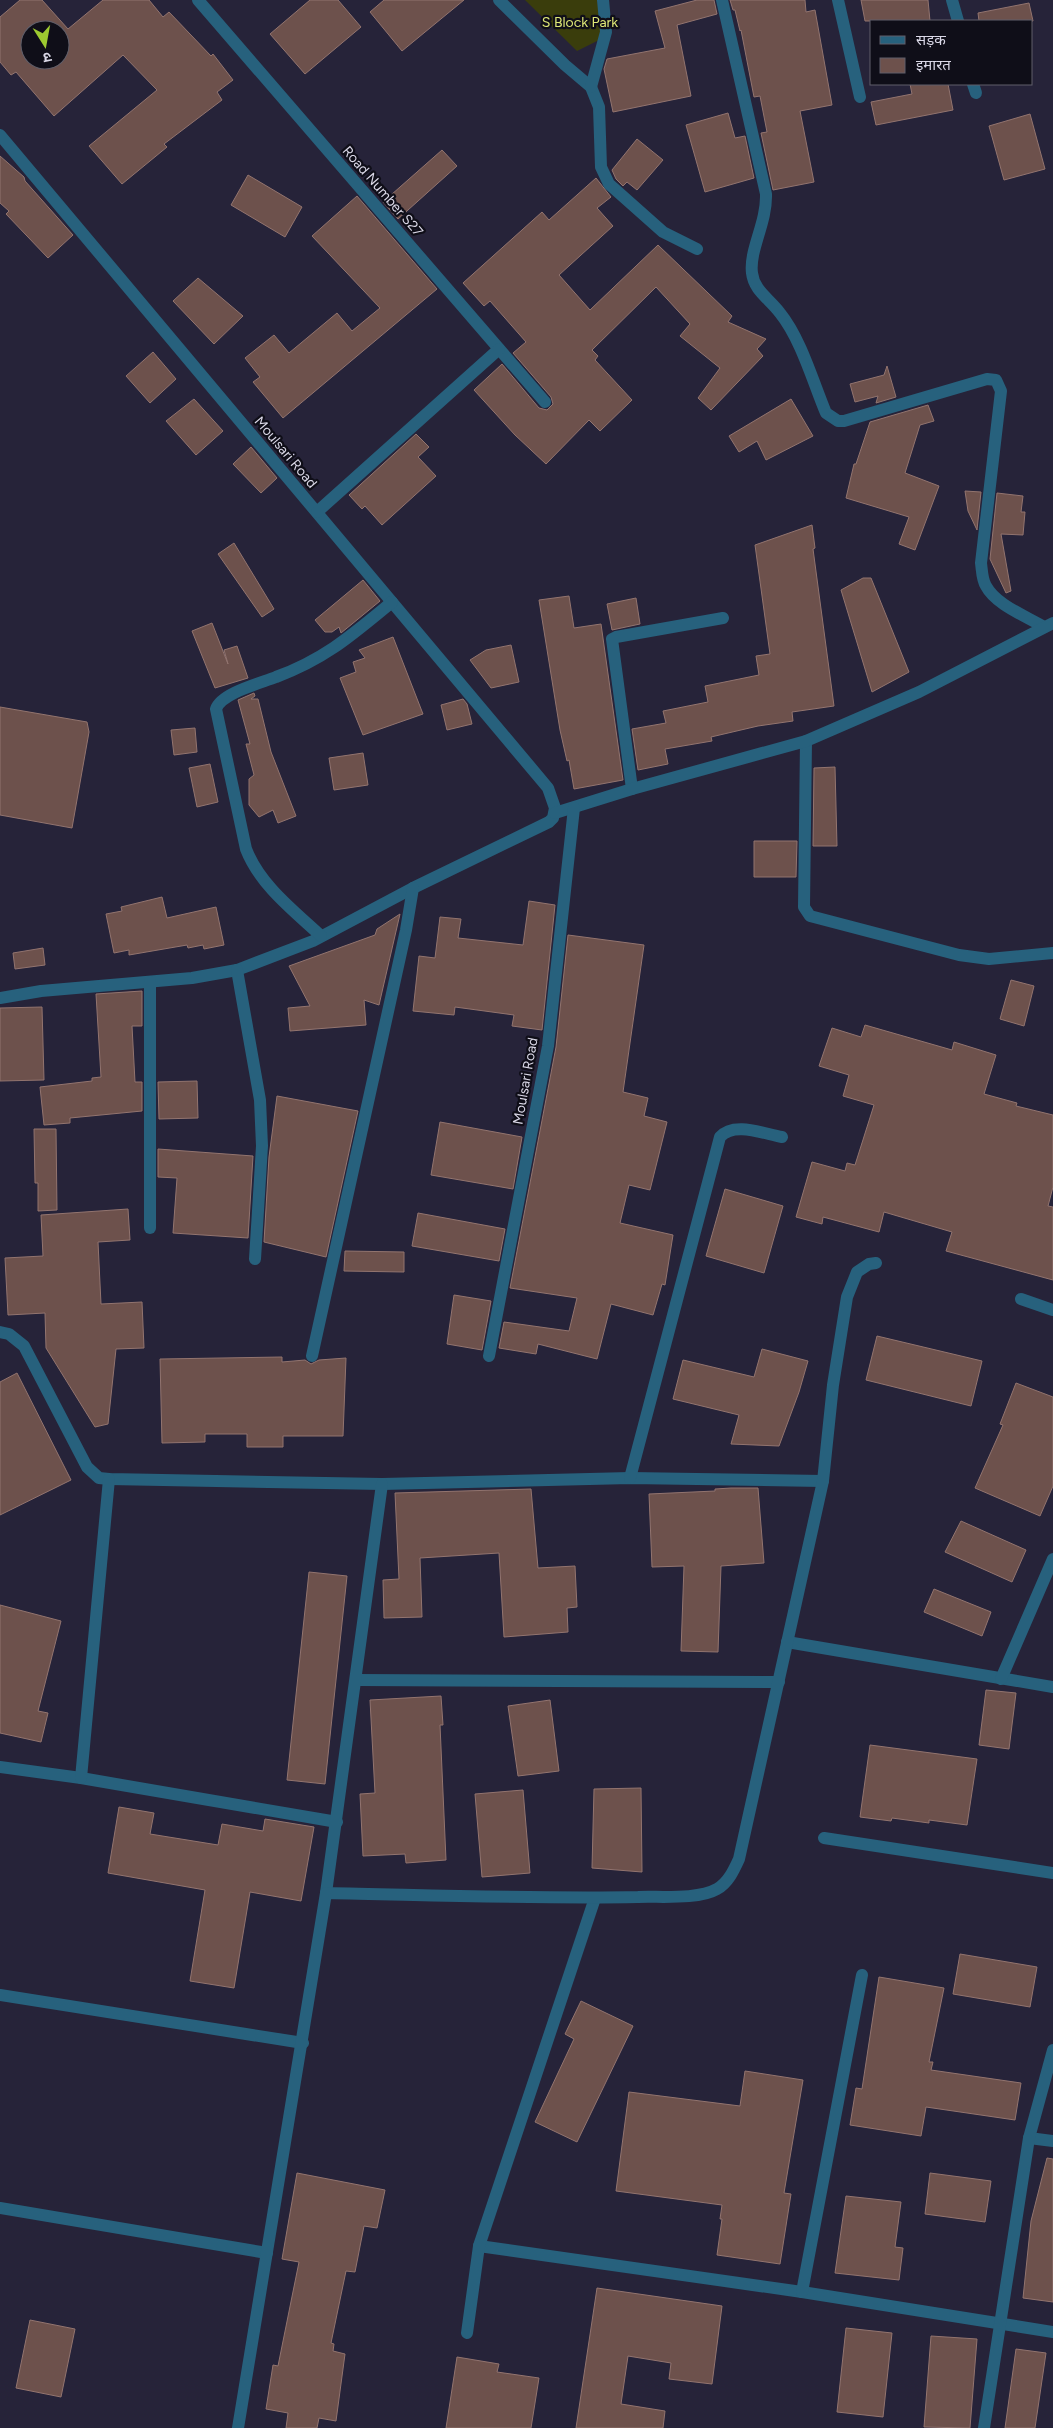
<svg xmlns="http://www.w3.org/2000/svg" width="1053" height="2428" font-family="Figtree,'Noto Sans Devanagari',sans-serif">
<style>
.green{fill:#3a3d0c}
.building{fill:#6d514c;stroke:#92746f;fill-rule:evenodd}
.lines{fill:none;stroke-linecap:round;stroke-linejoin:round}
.street{stroke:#27617d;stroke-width:12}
.labels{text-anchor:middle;stroke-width:4.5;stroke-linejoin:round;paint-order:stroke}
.park-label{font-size:14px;fill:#dfe877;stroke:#0f0e18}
.street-label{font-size:14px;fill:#dad8e7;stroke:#0f0e18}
</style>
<rect width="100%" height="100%" fill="#262339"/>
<!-- green -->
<path class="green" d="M 525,0 L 597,0 L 605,37 L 577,51 Z"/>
<!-- building -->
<g class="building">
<path d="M 20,0 L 42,0 L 68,29 L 103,0 L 149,0 L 163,17 L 169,12 L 211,56 L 213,54 L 233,80 L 217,92 L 222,100 L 164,144 L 167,147 L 122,184 L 89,146 L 157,90 L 123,55 L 54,116 L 16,72 L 11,75 L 0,62 L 0,17 ZM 30,30 L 60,30 L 60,60 L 30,60 Z"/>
<path d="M 310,0 L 338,0 L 361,27 L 305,74 L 270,34 Z"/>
<path d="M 384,0 L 464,0 L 402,51 L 370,12 Z"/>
<path d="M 697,0 L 714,0 L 717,14 L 677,25 L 691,96 L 613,112 L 604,69 L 607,59 L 665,48 L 655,11 Z"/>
<path d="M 730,0 L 805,0 L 806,12 L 815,10 L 832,105 L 800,111 L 814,182 L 773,190 L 761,133 L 767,132 L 760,96 L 754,97 L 741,30 L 740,31 L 735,10 L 733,10 Z"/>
<path d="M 861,0 L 928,0 L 930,21 L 865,21 Z"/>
<path d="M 1029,3 L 1033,21 L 979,21 L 978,13 Z"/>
<path d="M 910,84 L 948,84 L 953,110 L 876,125 L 871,102 L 912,94 Z"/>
<path d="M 728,113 L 735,138 L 745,136 L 754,178 L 705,192 L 686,125 Z"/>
<path d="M 1030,114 L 1045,169 L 1004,180 L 989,126 Z"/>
<path d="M 637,139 L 663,160 L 637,190 L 627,182 L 623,186 L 616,179 L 612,170 Z"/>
<path d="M 442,150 L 457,166 L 398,219 L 383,202 Z"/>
<path d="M 0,156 L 24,177 L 25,181 L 73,235 L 48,258 L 6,214 L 9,211 L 0,203 Z"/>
<path d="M 248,175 L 302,207 L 285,237 L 231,205 Z"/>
<path d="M 596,178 L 611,197 L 597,208 L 613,226 L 559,275 L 590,310 L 658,245 L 732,316 L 728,322 L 766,339 L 757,349 L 763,356 L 711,410 L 698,398 L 720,368 L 680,336 L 690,324 L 656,287 L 592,350 L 598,356 L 595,360 L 632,400 L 600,431 L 589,420 L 546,464 L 515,435 L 474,390 L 502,364 L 539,408 L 547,410 L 553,404 L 551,397 L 513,353 L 526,342 L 490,301 L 484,306 L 463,283 L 542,212 L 549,220 Z"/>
<path d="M 357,196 L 437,289 L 283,418 L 253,382 L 260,377 L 245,358 L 274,335 L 289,353 L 337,313 L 352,331 L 380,308 L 312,236 Z"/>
<path d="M 198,278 L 243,316 L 214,344 L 173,301 Z"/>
<path d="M 153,352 L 176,379 L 150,403 L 126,376 Z"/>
<path d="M 887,366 L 896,397 L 876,403 L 878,396 L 855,402 L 850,384 L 884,375 Z"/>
<path d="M 194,399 L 223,431 L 196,455 L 166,421 Z"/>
<path d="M 791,399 L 813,436 L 766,460 L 757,441 L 739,452 L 729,436 Z"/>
<path d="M 928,405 L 934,421 L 920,425 L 905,473 L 939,486 L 915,550 L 899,544 L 909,517 L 846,498 L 854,464 L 856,464 L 870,422 Z"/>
<path d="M 416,434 L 429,447 L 418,457 L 436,476 L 382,525 L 365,506 L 362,509 L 349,495 Z"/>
<path d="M 251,447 L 277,478 L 261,493 L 233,464 Z"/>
<path d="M 965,491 L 981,492 L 977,530 L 968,511 Z"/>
<path d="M 997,493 L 1023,496 L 1021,512 L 1025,512 L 1023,535 L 1001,534 L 1011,591 L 1006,593 L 990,559 Z"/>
<path d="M 812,525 L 815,548 L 813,549 L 834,706 L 792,712 L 793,721 L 758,726 L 711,737 L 712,741 L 665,749 L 668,764 L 638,770 L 632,729 L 666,723 L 663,711 L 708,702 L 705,686 L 759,675 L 756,656 L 770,654 L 755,545 Z"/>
<path d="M 234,543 L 274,609 L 262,617 L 218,554 Z"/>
<path d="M 863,578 L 871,578 L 909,672 L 872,692 L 841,590 Z"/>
<path d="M 363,580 L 380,601 L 341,633 L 339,627 L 332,632 L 325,632 L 315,620 Z"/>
<path d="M 569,596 L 574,628 L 601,624 L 623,780 L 574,789 L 569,760 L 567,761 L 560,730 L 539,600 Z"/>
<path d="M 636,598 L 640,624 L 612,630 L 607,604 Z"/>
<path d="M 212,623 L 228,664 L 224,650 L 237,646 L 248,678 L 215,688 L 192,631 Z"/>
<path d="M 393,637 L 423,714 L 363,735 L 340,678 L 356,672 L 353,662 L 365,658 L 359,650 Z"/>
<path d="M 511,645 L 519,682 L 491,688 L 470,660 L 486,650 Z"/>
<path d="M 254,693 L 255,696 L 251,699 L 258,699 L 271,752 L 296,816 L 278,823 L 273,810 L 259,817 L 249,805 L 249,779 L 254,775 L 246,744 L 250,744 L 238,700 Z"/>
<path d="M 463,699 L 467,704 L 472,724 L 447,730 L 441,705 Z"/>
<path d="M 0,707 L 87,722 L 89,732 L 72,828 L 0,815 Z"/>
<path d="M 195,728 L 197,752 L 174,755 L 171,730 Z"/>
<path d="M 363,753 L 368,785 L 334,790 L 329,758 Z"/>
<path d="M 210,764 L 218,802 L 197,807 L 189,768 Z"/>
<path d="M 835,767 L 837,846 L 813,846 L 814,768 Z"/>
<path d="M 754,841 L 797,841 L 796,877 L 754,877 Z"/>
<path d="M 162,897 L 167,918 L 216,907 L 224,945 L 204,949 L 203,945 L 188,948 L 187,945 L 129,955 L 129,950 L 114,953 L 106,914 L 122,911 L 121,907 Z"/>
<path d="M 529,901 L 555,905 L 542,1030 L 512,1026 L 514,1015 L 455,1007 L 454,1015 L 413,1011 L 419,956 L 435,958 L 440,917 L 461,919 L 458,938 L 523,945 Z"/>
<path d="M 400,914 L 379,1005 L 364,1000 L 366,1025 L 290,1031 L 288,1008 L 310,1006 L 289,966 L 375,935 L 377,929 Z"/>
<path d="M 568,935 L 644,945 L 623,1092 L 648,1098 L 644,1116 L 667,1122 L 650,1190 L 629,1185 L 620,1223 L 673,1235 L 665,1285 L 662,1284 L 653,1315 L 611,1304 L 597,1359 L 538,1344 L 536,1354 L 499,1348 L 504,1322 L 569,1331 L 577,1298 L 510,1288 L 556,1047 Z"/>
<path d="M 43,948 L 45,965 L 15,969 L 13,953 Z"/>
<path d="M 1011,980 L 1034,986 L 1024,1026 L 1000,1019 Z"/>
<path d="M 142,991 L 142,1026 L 132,1026 L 135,1082 L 142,1082 L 142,1111 L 70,1118 L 70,1123 L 44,1125 L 40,1087 L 92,1081 L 92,1078 L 101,1077 L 96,994 Z"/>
<path d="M 42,1007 L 44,1080 L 0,1081 L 0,1008 Z"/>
<path d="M 865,1025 L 952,1050 L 954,1042 L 996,1055 L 984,1094 L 1017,1103 L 1016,1106 L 1053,1115 L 1053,1187 L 1048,1206 L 1053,1207 L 1053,1280 L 946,1251 L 952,1232 L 884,1212 L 879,1232 L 823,1217 L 822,1224 L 796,1217 L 812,1162 L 845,1171 L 847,1163 L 855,1165 L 874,1105 L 843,1096 L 849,1075 L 819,1066 L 832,1028 L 861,1037 Z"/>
<path d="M 197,1081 L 198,1118 L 159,1119 L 158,1082 Z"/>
<path d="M 277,1096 L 358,1111 L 326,1257 L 264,1242 L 269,1157 Z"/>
<path d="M 440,1122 L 522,1137 L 513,1189 L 431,1175 Z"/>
<path d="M 34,1129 L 56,1129 L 57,1210 L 38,1211 L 38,1183 L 35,1183 Z"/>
<path d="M 158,1149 L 253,1156 L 248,1238 L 173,1233 L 177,1178 L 158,1177 Z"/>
<path d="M 725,1189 L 783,1206 L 764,1273 L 706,1256 Z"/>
<path d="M 128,1209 L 130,1240 L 98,1242 L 101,1304 L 142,1302 L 144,1348 L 116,1349 L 108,1424 L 95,1427 L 46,1348 L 45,1313 L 8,1315 L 5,1258 L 43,1256 L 41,1215 Z"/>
<path d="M 418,1213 L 505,1229 L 499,1261 L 412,1246 Z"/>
<path d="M 345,1251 L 404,1252 L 404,1272 L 344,1271 Z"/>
<path d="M 454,1295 L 491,1301 L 482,1350 L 447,1344 Z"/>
<path d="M 877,1336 L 982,1361 L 971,1406 L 866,1380 Z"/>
<path d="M 762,1349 L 808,1361 L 799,1392 L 779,1446 L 731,1444 L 739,1415 L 673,1399 L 683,1360 L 754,1377 Z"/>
<path d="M 282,1357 L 282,1362 L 305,1360 L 311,1364 L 319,1360 L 346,1358 L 343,1436 L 283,1436 L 283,1447 L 247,1447 L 247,1434 L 205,1434 L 205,1442 L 162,1443 L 160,1359 Z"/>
<path d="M 17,1373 L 71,1480 L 0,1515 L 0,1382 Z"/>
<path d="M 1016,1383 L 1053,1397 L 1053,1486 L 1040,1516 L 975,1488 L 1003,1425 L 1000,1424 Z"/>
<path d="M 758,1488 L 764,1563 L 721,1566 L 718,1652 L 681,1651 L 684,1566 L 652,1567 L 649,1494 L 715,1491 L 715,1489 L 731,1488 Z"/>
<path d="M 531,1489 L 538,1568 L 575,1566 L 577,1607 L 567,1608 L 568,1632 L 504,1637 L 499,1553 L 420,1558 L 422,1617 L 384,1618 L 383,1580 L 399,1579 L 395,1493 Z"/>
<path d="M 961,1521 L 1026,1550 L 1012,1582 L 945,1552 Z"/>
<path d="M 309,1572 L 347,1576 L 325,1784 L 287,1780 Z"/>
<path d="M 934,1589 L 991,1612 L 982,1636 L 924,1612 Z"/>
<path d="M 0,1605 L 61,1621 L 38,1711 L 48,1713 L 41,1742 L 0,1733 Z"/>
<path d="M 986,1690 L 1016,1693 L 1009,1749 L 979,1745 Z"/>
<path d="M 441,1696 L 443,1725 L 440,1725 L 446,1860 L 406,1863 L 405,1854 L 363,1856 L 360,1794 L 375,1793 L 370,1700 Z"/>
<path d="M 550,1700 L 559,1771 L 518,1776 L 508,1706 Z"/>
<path d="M 870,1745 L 977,1759 L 967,1825 L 929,1820 L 929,1823 L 892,1818 L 891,1821 L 860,1817 Z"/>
<path d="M 641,1788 L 642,1872 L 592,1868 L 594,1789 Z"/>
<path d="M 523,1790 L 530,1873 L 482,1877 L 475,1794 Z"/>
<path d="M 119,1807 L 154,1813 L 150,1834 L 218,1845 L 222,1824 L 263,1831 L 265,1819 L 314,1827 L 301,1901 L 250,1892 L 234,1988 L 190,1981 L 205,1890 L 108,1873 Z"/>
<path d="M 960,1954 L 1037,1967 L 1030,2007 L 953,1994 Z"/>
<path d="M 879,1977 L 944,1988 L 929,2062 L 933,2062 L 931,2070 L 1021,2083 L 1015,2120 L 926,2107 L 921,2136 L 850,2125 L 856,2088 L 862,2089 Z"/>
<path d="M 581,2001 L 633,2026 L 577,2142 L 535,2122 L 574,2039 L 565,2034 Z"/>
<path d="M 745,2071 L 803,2080 L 784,2193 L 791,2194 L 780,2264 L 717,2255 L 722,2219 L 720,2219 L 722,2205 L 616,2191 L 629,2092 L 740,2106 Z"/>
<path d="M 1047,2158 L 1053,2159 L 1053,2302 L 1023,2298 L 1031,2221 Z"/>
<path d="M 297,2173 L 385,2190 L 377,2228 L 364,2226 L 355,2272 L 346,2271 L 331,2343 L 334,2344 L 333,2351 L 345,2354 L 336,2421 L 319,2418 L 317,2428 L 286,2428 L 288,2413 L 266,2409 L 273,2365 L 278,2366 L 299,2262 L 282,2259 Z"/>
<path d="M 930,2173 L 991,2181 L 985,2222 L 925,2214 Z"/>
<path d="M 846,2196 L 901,2202 L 895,2247 L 903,2248 L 899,2280 L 835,2273 Z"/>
<path d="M 597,2288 L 722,2306 L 712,2384 L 669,2379 L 671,2363 L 628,2356 L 621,2404 L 665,2411 L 663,2428 L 576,2428 Z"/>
<path d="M 30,2320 L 75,2329 L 61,2397 L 16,2388 Z"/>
<path d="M 846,2328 L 892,2333 L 883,2417 L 837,2412 Z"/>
<path d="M 931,2336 L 977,2339 L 970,2428 L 924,2427 Z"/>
<path d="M 1016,2349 L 1046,2353 L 1035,2428 L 1005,2428 Z"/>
<path d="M 457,2357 L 499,2364 L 497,2372 L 539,2378 L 531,2428 L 446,2428 Z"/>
</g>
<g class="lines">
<!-- street -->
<g class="street">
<path d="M 198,0 L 545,402"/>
<path d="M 499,0 L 565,65 L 591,87 L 599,107 L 601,167 L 609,184 L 663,232 L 697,249"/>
<path d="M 722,0 L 766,194 C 767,223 749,250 752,273 C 754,291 770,299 780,313 C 801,339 813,382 826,413 L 838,421 L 844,421 L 987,379 L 996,380 L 1001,391 L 981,563 C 982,570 982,580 986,586 C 996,605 1026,616 1044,627"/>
<path d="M 838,0 L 860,97"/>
<path d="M 952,0 L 958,21"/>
<path d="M 973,84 L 976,93"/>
<path d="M 591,87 L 606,32 L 603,0"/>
<path d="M 0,135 L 548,788 L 555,808 L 553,818 L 549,822 L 413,888 L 313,941 L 237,970 L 192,978 L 41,991 L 0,998"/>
<path d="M 317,512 L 499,349"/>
<path d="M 806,741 L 804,907 L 810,916 L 959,955 L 989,959 L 1053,953"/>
<path d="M 632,789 L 612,639 L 616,637 L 723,618"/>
<path d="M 555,813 L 632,789 L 806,741 L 919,692 L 1053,623"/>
<path d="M 321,936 C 293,910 260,885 246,849 L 216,709 C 221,693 261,683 276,677 C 325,659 352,635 392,602"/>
<path d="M 237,970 L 260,1100 L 262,1146 L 255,1259"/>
<path d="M 150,1228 L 150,982"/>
<path d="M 1021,1299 L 1053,1310"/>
<path d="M 0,1332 L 9,1334 L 24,1346 L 87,1467 L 99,1478 L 109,1479 L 382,1484 L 630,1478 L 823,1481"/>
<path d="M 312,1356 L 406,930 L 413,888"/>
<path d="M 489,1356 L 548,1046 L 574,808"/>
<path d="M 630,1478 L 720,1137 C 734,1121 764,1134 782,1137"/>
<path d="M 787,1642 L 1053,1687"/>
<path d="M 1001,1679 L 1053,1559"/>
<path d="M 356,1680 L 779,1682"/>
<path d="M 0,1767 L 81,1778 L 337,1822"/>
<path d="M 81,1778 L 109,1479"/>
<path d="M 824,1838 L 1053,1873"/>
<path d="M 326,1893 L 382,1484"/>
<path d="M 0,1995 L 303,2043"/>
<path d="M 1029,2138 L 1053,2141"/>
<path d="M 0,2208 L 267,2253"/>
<path d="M 479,2246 L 802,2292 L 1053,2332"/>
<path d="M 802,2292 L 862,1975"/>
<path d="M 467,2333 L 479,2246 L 595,1898"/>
<path d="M 238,2428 L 326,1893 C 430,1895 534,1899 638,1897 C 659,1896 698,1900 717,1889 C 728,1883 734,1870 739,1859 L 823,1481 L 833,1385 L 847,1297 L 857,1272 L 869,1264 L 876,1263"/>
<path d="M 984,2428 L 1029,2138 L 1053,2050"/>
</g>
</g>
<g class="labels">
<!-- park labels -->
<g class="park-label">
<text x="580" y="27">S Block Park</text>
</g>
<!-- street labels -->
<g class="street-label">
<text transform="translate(383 191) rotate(49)" y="5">Road Number S27</text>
<text transform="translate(286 452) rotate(50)" y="5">Moulsari Road</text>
<text transform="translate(525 1081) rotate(-80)" y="5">Moulsari Road</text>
</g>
</g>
<!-- legend -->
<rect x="870" y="20" width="162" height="65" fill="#0f0e18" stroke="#605f6b"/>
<rect x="880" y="36" width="25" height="8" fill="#27617d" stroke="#605f6b"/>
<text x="916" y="45" font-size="15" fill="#dad8e7">सड़क</text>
<rect x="880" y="58" width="25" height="15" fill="#6d514c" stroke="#605f6b"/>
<text x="916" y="70" font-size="15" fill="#dad8e7">इमारत</text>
<!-- north arrow -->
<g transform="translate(45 45) rotate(169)"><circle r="24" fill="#0f0e18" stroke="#605f6b"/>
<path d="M0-4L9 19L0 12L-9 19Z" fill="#9dca30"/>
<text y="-8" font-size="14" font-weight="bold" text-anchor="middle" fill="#dad8e7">उ</text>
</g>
</svg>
